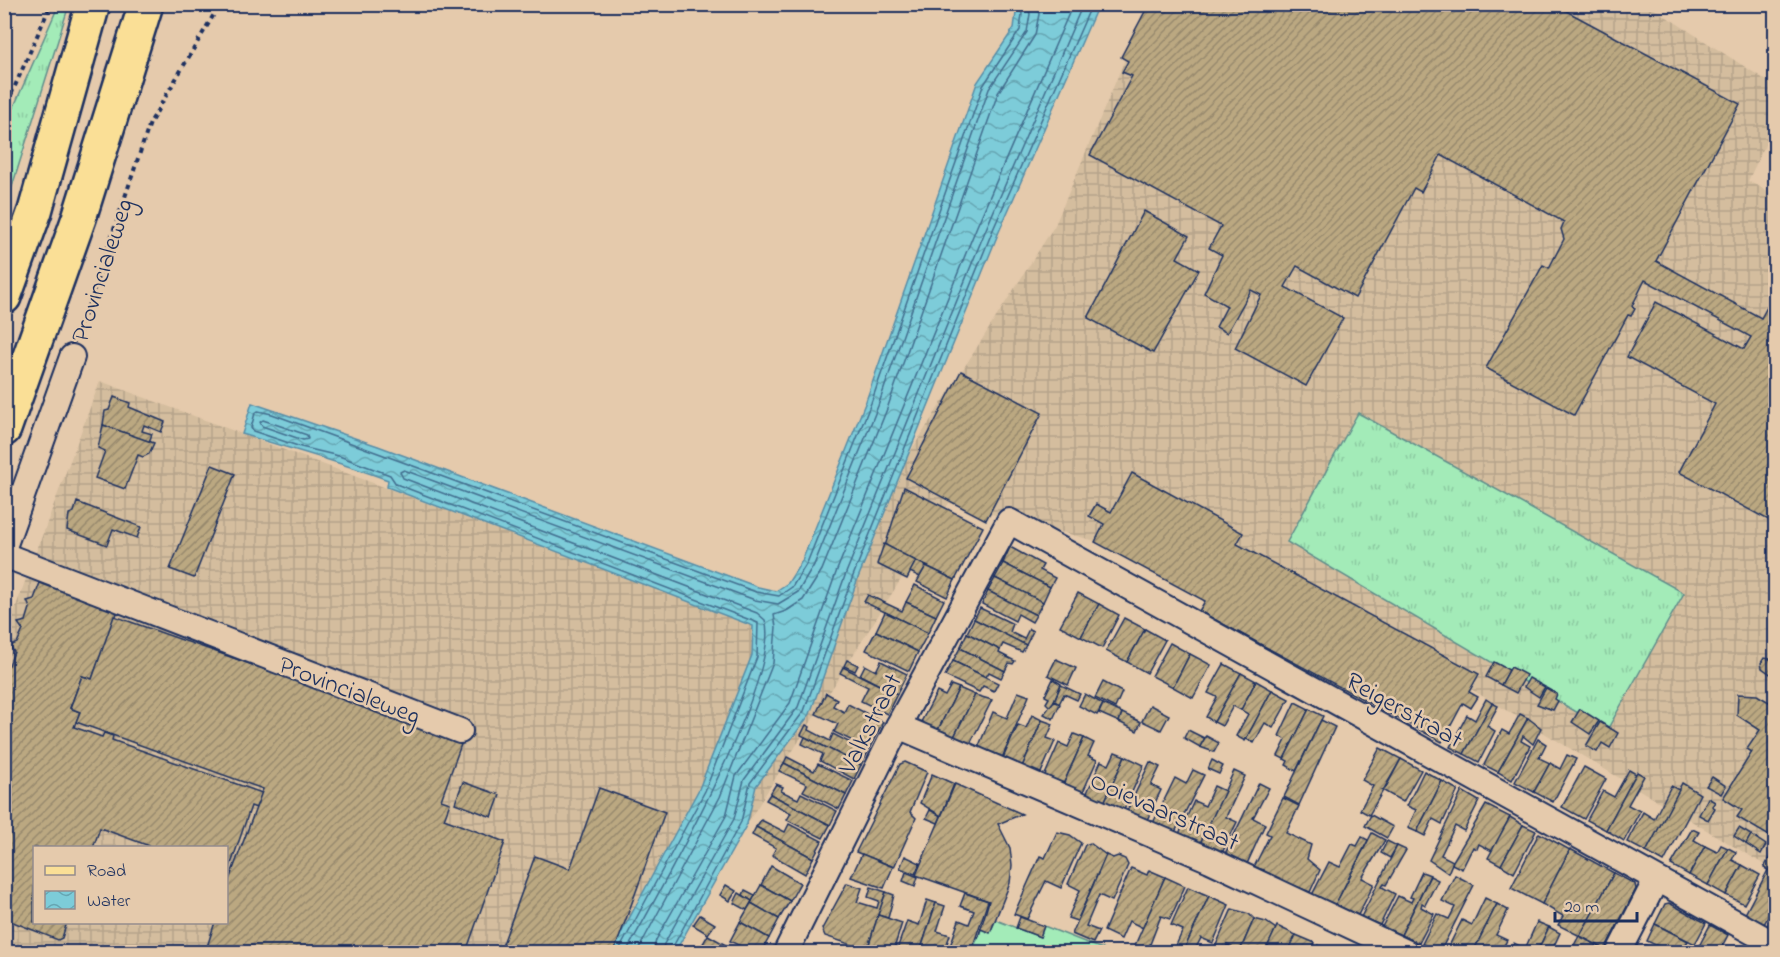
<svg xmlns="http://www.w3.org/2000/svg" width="1780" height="957" font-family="'Indie Flower',sans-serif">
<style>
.industrial{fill:url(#industrial-grid);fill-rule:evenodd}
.grass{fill:url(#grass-tufts);stroke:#5f8d8b;stroke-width:1.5}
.green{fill:#a3ebb8;stroke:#5f8d8b;stroke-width:1.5}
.water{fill:url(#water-waves);stroke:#568da8;stroke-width:1.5}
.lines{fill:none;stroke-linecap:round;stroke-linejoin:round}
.shore{stroke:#426e8f;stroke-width:1.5}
.building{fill:url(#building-hatch);stroke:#1b2f5e;stroke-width:1.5}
.street-casing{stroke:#1b2f5e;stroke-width:28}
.primary-casing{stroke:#1b2f5e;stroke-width:38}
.path{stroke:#1b2f5e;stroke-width:4;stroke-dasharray:4.5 4.5;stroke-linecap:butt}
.street{stroke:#e5caac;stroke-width:24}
.primary{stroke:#fadf96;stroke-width:33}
.labels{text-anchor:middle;stroke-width:5;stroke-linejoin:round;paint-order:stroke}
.street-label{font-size:26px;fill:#1b2f5e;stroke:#e5caac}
</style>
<defs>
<pattern id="industrial-grid" width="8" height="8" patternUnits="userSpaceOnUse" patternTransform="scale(1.5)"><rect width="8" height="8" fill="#d4bd9e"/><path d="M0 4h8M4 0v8" fill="none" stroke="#b5a38a"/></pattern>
<pattern id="grass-tufts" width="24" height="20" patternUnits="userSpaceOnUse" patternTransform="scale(1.5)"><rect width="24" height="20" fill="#a3ebb8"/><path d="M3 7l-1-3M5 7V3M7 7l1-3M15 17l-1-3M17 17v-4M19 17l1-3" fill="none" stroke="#8ccaa1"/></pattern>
<pattern id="water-waves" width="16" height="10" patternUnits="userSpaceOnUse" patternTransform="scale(1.5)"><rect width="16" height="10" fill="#7dccd9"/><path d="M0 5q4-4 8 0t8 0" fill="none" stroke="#66a6b3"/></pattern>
<pattern id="building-hatch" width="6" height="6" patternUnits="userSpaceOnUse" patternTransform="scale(1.5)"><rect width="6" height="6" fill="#bba881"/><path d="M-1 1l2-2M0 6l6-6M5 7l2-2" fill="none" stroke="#97896d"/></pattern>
</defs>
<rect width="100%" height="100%" fill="#e5caac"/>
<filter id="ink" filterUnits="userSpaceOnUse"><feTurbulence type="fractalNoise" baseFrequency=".0167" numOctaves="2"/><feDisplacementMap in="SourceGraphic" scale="12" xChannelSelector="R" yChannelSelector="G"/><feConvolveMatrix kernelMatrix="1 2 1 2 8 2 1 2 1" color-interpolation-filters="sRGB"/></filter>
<g filter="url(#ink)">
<!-- industrial -->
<path class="industrial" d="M 1148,5 L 1648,5 L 1775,86 L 1775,124 L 1748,181 L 1776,195 L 1775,871 L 1320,599 L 949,503 L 666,952 L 5,952 L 4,638 L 100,381 L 791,639 L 1055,225 ZM 34,848 L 226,848 L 226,922 L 34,922 Z"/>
<!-- grass -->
<g class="grass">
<path d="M 59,4 L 69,5 L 5,209 L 5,127 Z"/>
<path d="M 1358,413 L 1684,593 L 1607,730 L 1287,542 Z"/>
</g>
<!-- green -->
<path class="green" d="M 996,920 L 1040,937 L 1044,926 L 1110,952 L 972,952 L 981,929 L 990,932 Z"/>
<!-- water -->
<path class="water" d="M 1012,5 L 1098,5 L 998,234 L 858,578 L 810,714 L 756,786 L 747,824 L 675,952 L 611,952 L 699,789 L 752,655 L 753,626 L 387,487 L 388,480 C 340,462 291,449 242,434 L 252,403 L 378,446 L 758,587 L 776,591 L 788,583 L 802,561 L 866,401 L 977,83 L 1014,28 L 1016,13 Z"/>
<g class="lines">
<!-- shore -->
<g class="shore">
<path d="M 263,420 L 307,435 L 308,439 L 303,440 L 262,426 L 260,422 Z"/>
<path d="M 618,952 L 705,791 L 757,657 L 758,623 L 396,484 L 390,475 L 339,456 L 301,447 L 253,431 L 251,428 L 255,413 L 258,411 L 272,414 L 756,592 L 779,596 L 792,587 L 807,563 L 871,403 L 983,86 L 1020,30 L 1022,14 L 1019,4"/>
<path d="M 626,952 C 657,897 783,674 765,620 L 757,613 L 403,478 L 400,472 L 404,470 L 755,600 L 778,604 L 798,592 L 814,565 L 878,406 L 989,89 L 1027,32 L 1030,14 L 1027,4"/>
<path d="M 637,952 L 720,797 L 773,663 L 776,627 L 774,615 L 786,611 L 803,600 L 822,570 L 887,409 L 998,93 L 1035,35 L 1039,14 L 1037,4"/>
<path d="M 653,952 L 656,940 L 726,816 L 736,776 L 790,703 L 837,570 L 977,226 L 1073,4"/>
<path d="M 662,952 L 664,944 L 734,819 L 744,780 L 798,707 L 846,573 L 986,229 L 1083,4"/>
<path d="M 670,952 L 741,822 L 750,783 L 804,711 L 853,576 L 992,232 L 1092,4"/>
</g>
</g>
<!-- building -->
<g class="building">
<path d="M 1149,4 L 1549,4 L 1555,8 L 1557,6 L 1740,104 L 1656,261 L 1761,318 L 1776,291 L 1776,524 L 1679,472 L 1715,404 L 1627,357 L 1656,302 L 1744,349 L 1751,337 L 1645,280 L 1632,306 L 1635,309 L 1631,316 L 1628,315 L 1574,415 L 1486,368 L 1543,265 L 1549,268 L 1564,239 L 1561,229 L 1564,222 L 1441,155 L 1421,192 L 1414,188 L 1355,298 L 1297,266 L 1285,287 L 1343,318 L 1306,386 L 1235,348 L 1261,295 L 1251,290 L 1227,333 L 1216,327 L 1227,306 L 1204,293 L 1222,255 L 1209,248 L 1221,226 L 1090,155 L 1132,76 L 1122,72 L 1128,61 L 1121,57 Z"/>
<path d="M 1144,211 L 1189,236 L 1177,258 L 1199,270 L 1153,353 L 1088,318 Z"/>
<path d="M 961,371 L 1042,413 L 986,520 L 906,478 Z"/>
<path d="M 114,397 L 130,403 L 129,407 L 165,422 L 161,432 L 144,425 L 142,431 L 152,434 L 149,442 L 103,425 L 105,411 L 109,410 Z"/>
<path d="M 103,425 L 154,443 L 149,454 L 143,457 L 138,455 L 125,489 L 95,478 L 105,451 L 98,448 Z"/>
<path d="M 212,465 L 235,474 L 194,578 L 170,569 Z"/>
<path d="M 1132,473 L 1243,533 L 1237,544 L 1479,674 L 1469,692 L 1478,697 L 1471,708 L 1463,703 L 1442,742 L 1199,611 L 1205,601 L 1095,542 L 1104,524 L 1089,516 L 1096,504 L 1111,512 Z"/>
<path d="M 904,487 L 983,527 L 955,580 L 885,546 Z"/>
<path d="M 77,502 L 141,527 L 137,538 L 113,529 L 107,545 L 67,530 L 69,514 L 74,512 Z"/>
<path d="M 884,544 L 916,561 L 907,579 L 877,564 Z"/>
<path d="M 1010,547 L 1043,565 L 1040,570 L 1055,578 L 1050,587 L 1003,563 Z"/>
<path d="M 916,561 L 926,566 L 920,577 L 910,572 Z"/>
<path d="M 1003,563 L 1050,587 L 1043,602 L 995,578 Z"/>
<path d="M 926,566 L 955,580 L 947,597 L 917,582 Z"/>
<path d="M 995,578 L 1043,602 L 1036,615 L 988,591 Z"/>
<path d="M 41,580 L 99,601 L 101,607 L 106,603 L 119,608 L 92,679 L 82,676 L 70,708 L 80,712 L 74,727 L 102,737 L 104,733 L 113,736 L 112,740 L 262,793 L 256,808 L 251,806 L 228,873 L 226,848 L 155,848 L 100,828 L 93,848 L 34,848 L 34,922 L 67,922 L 62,938 L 58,940 L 13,922 L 4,921 L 4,667 L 9,665 L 14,652 L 10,646 L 17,643 L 23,630 L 18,623 L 26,621 L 30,608 L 27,601 L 34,599 Z"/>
<path d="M 915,585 L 944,600 L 936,616 L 906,602 Z"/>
<path d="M 988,591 L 1036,615 L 1032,622 L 1018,614 L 1015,621 L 982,604 Z"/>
<path d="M 1078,593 L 1099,604 L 1081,637 L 1060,626 Z"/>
<path d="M 868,595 L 902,611 L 906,602 L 936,616 L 928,633 L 864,602 Z"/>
<path d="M 1099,604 L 1119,615 L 1102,648 L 1081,637 Z"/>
<path d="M 980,608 L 1013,624 L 1010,632 L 1024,639 L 1029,629 L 1033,631 L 1026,645 L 974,619 Z"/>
<path d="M 885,612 L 928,633 L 918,652 L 876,631 Z"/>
<path d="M 114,616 L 463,739 L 441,800 L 450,803 L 444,819 L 505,842 L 466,952 L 214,952 L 206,950 L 215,922 L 226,922 L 226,888 L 263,789 L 76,722 L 80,712 L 70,708 L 82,676 L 92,679 Z"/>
<path d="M 1124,618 L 1145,629 L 1127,662 L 1106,651 Z"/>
<path d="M 974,619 L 1026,645 L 1022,652 L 1003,644 L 1000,650 L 967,633 Z"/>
<path d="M 1145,629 L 1165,640 L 1147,673 L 1127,662 Z"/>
<path d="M 876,631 L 918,652 L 909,671 L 866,650 Z"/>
<path d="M 967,633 L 1000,650 L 999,653 L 1015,661 L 1013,664 L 1009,663 L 1005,671 L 960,648 Z"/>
<path d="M 1170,643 L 1190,654 L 1173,687 L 1152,676 Z"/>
<path d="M 960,648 L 1005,671 L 1001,678 L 989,672 L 986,677 L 953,661 Z"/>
<path d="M 1190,654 L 1211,665 L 1193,698 L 1173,687 Z"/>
<path d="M 1764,658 L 1776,660 L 1776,678 L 1762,668 L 1761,663 Z"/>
<path d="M 1056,659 L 1076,668 L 1068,685 L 1048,675 Z"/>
<path d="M 847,660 L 858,665 L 855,671 L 844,666 Z"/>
<path d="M 881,661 L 907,674 L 897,694 L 860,675 L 865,665 L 876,671 Z"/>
<path d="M 953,661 L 998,683 L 994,691 L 983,686 L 979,692 L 945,676 Z"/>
<path d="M 1494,662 L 1509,670 L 1501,685 L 1486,677 Z"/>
<path d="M 1224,664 L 1241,673 L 1214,722 L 1206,717 L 1217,697 L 1208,693 Z"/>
<path d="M 843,667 L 897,694 L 887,714 L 861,701 L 868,687 L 840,673 Z"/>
<path d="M 1511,667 L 1526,675 L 1516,693 L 1501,685 Z"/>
<path d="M 1241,673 L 1256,681 L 1241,710 L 1233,706 L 1222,726 L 1214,722 Z"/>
<path d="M 1529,678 L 1545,687 L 1539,697 L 1524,687 Z"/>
<path d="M 1053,679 L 1061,684 L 1051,708 L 1046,703 L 1049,698 L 1045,696 Z"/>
<path d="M 1256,681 L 1272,690 L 1245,741 L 1236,736 L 1248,714 L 1241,710 Z"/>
<path d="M 1103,682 L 1122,692 L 1115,708 L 1095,698 Z"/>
<path d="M 951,685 L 959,688 L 938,730 L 921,722 L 937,692 L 945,696 Z"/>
<path d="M 1061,685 L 1080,694 L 1077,700 L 1064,694 L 1059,704 L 1054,701 Z"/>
<path d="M 959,688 L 975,695 L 954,737 L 938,730 Z"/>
<path d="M 1546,688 L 1557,694 L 1555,699 L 1558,701 L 1553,710 L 1537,704 Z"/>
<path d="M 1272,690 L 1289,699 L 1273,728 L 1265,723 L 1254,743 L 1246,739 Z"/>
<path d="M 1018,692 L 1029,696 L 1002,758 L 978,748 L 993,712 L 1007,718 Z"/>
<path d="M 826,693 L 837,699 L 833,706 L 844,712 L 848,704 L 883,722 L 869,749 L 834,732 L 838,724 L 816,714 Z"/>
<path d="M 1085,694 L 1103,704 L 1097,715 L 1079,706 Z"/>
<path d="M 1738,694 L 1757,695 L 1776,706 L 1776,840 L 1737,817 L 1742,810 L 1723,798 L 1752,752 L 1747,749 L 1760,730 L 1737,715 Z"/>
<path d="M 975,695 L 992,700 L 970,744 L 954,737 Z"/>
<path d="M 1486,699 L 1492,703 L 1464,754 L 1450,747 L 1467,715 L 1475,720 Z"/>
<path d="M 1054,701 L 1060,704 L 1053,719 L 1044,714 Z"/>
<path d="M 1295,702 L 1309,709 L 1284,759 L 1278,756 L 1286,740 L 1279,736 Z"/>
<path d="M 1492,703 L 1498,706 L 1487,726 L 1495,731 L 1479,762 L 1464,754 Z"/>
<path d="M 1103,704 L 1122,713 L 1119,722 L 1099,713 Z"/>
<path d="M 1150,705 L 1169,715 L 1161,730 L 1142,721 Z"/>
<path d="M 1309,709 L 1323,716 L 1296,771 L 1286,765 L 1288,761 L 1284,759 Z"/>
<path d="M 1580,709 L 1599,721 L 1590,734 L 1572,722 Z"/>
<path d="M 1122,713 L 1141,722 L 1137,731 L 1119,722 Z"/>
<path d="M 1520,714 L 1528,718 L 1498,772 L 1484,765 L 1502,730 L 1509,734 Z"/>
<path d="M 1032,715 L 1042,720 L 1022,767 L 1003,758 L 1018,725 L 1026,728 Z"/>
<path d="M 1528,718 L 1541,728 L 1533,744 L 1523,736 L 1521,741 L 1530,746 L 1512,780 L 1498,772 Z"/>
<path d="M 1042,720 L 1053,724 L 1047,738 L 1055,741 L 1040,775 L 1022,767 Z"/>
<path d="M 1321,720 L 1335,727 L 1299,805 L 1284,797 Z"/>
<path d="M 1600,722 L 1618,733 L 1610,748 L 1602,743 L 1597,752 L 1586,746 Z"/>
<path d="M 806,725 L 810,727 L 809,730 L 830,741 L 833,734 L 868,752 L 861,765 L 801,735 Z"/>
<path d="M 1188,730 L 1204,738 L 1206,736 L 1200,747 L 1184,738 Z"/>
<path d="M 1074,734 L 1084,738 L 1063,785 L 1044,777 L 1059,743 L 1068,747 Z"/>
<path d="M 1206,736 L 1219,743 L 1214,752 L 1200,747 Z"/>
<path d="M 805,737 L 861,765 L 854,779 L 820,761 L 823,754 L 802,744 Z"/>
<path d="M 1084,738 L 1094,743 L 1088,756 L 1097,760 L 1082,794 L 1063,785 Z"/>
<path d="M 1538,739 L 1546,744 L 1539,758 L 1550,763 L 1534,792 L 1515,782 Z"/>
<path d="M 1380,748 L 1401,759 L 1369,815 L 1360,810 L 1373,786 L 1362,780 Z"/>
<path d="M 1115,752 L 1125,756 L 1104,803 L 1086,795 L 1101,761 L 1109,765 Z"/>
<path d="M 1567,755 L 1576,759 L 1553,802 L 1534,792 L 1550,763 L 1560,769 Z"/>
<path d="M 1125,756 L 1144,765 L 1123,812 L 1104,803 Z"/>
<path d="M 787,757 L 814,771 L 818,764 L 853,781 L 846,795 L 784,763 Z"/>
<path d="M 1401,759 L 1421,770 L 1403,802 L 1382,790 L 1385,789 Z"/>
<path d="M 1212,760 L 1223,766 L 1219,774 L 1208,769 Z"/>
<path d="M 905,762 L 927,772 L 910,812 L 916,818 L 894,867 L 856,852 L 900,764 Z"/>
<path d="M 1150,762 L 1160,767 L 1151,785 L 1161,790 L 1146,822 L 1126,813 Z"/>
<path d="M 784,763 L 846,795 L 839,809 L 803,791 L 807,784 L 779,771 Z"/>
<path d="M 1584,767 L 1606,779 L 1584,819 L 1562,807 Z"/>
<path d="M 1193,770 L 1204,775 L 1174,834 L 1152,825 L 1175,778 L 1186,784 Z"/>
<path d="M 1629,770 L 1636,774 L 1606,830 L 1587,820 L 1603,791 L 1614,797 Z"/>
<path d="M 1234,771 L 1245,776 L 1226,817 L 1237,822 L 1221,855 L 1199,845 Z"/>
<path d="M 1424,771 L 1442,781 L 1417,832 L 1408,828 L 1416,810 L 1407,806 Z"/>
<path d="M 1637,772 L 1644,776 L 1628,805 L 1640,811 L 1624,841 L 1606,830 Z"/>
<path d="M 932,774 L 954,784 L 941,816 L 920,803 Z"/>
<path d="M 1712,777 L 1726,786 L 1721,794 L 1706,786 Z"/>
<path d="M 1442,781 L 1458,790 L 1442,824 L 1433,819 L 1425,836 L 1417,832 Z"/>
<path d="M 463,782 L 500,795 L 492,817 L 455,803 Z"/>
<path d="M 1259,783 L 1269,788 L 1253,818 L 1265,824 L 1246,866 L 1224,856 Z"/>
<path d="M 1682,783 L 1700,794 L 1664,862 L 1646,852 Z"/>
<path d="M 776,784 L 783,787 L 781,791 L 798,799 L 801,793 L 837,811 L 830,825 L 770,794 Z"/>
<path d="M 955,784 L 1022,814 L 998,824 L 1010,848 L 1012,865 L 1010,883 L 990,933 L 981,929 L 978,938 L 989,901 L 916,875 Z"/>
<path d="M 1214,786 L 1225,791 L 1199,845 L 1178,836 L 1194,801 L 1205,806 Z"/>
<path d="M 1671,786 L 1679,790 L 1646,852 L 1627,842 L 1643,812 L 1654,819 Z"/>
<path d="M 599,788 L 665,812 L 614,952 L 500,952 L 535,856 L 570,869 Z"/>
<path d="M 1462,791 L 1479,801 L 1464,831 L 1455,826 L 1441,855 L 1453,861 L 1448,873 L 1429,860 Z"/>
<path d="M 770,794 L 830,825 L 823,838 L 787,820 L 791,813 L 766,800 Z"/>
<path d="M 1283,798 L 1299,806 L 1286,833 L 1311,845 L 1307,859 L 1320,870 L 1310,892 L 1262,873 L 1264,870 L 1254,867 L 1270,835 L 1266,833 Z"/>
<path d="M 1708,798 L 1715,802 L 1712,806 L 1715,808 L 1708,820 L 1699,815 Z"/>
<path d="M 1486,805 L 1510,817 L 1492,851 L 1479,844 L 1477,849 L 1473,847 L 1462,869 L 1452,864 L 1453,861 Z"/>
<path d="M 930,810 L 941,816 L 938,823 L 926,818 Z"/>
<path d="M 1371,815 L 1393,827 L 1387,838 L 1365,826 Z"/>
<path d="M 1510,817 L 1523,825 L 1501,865 L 1488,858 Z"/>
<path d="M 761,820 L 785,832 L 789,824 L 822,841 L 813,858 L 756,827 Z"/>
<path d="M 1523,825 L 1536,831 L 1514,873 L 1501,865 Z"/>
<path d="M 756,827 L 813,858 L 805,874 L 772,855 L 776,848 L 752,835 Z"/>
<path d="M 1739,828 L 1751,835 L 1746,844 L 1734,836 Z"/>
<path d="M 1692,829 L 1699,832 L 1694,840 L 1705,846 L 1689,875 L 1671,865 Z"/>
<path d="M 1057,832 L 1070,835 L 1081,843 L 1061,888 L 1046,881 L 1027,919 L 1014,914 L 1040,856 L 1045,858 Z"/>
<path d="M 1372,833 L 1385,840 L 1362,878 L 1374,884 L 1358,915 L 1335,905 Z"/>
<path d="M 1539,833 L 1570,850 L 1542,904 L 1511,888 Z"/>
<path d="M 1751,835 L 1766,845 L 1761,854 L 1746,844 Z"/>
<path d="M 1362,837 L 1368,840 L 1335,905 L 1312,895 L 1329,862 L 1340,867 L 1352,844 L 1357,846 Z"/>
<path d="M 1387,841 L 1397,846 L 1390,858 L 1381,853 Z"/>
<path d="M 1090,843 L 1106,855 L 1077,921 L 1068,918 L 1080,890 L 1068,884 L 1085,845 Z"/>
<path d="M 1721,845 L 1728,848 L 1708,885 L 1689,875 L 1705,846 L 1717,852 Z"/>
<path d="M 1397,846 L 1406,850 L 1386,885 L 1384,884 L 1382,887 L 1395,894 L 1380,925 L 1361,917 Z"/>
<path d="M 1728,848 L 1736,852 L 1732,860 L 1742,865 L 1726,895 L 1708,885 Z"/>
<path d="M 1775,848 L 1776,902 L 1763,926 L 1744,916 L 1768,870 L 1764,868 Z"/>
<path d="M 1570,849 L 1614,873 L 1580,936 L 1558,925 L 1563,916 L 1542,904 Z"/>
<path d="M 862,854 L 893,867 L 884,888 L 851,877 Z"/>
<path d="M 1106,855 L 1113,858 L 1118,856 L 1125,859 L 1128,865 L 1112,901 L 1099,895 L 1086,926 L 1099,931 L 1093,943 L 1072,934 Z"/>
<path d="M 905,856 L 920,863 L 915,874 L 900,868 Z"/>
<path d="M 1742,865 L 1760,875 L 1744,904 L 1726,895 Z"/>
<path d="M 771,866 L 800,883 L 790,901 L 761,885 Z"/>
<path d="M 1131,868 L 1147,875 L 1149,870 L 1165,877 L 1143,928 L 1129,921 L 1121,939 L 1104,931 Z"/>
<path d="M 906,872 L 918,877 L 915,886 L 903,881 Z"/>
<path d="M 1422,872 L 1430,875 L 1401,935 L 1382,927 L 1398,896 L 1411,902 L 1413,898 L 1410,897 Z"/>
<path d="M 1614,873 L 1635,884 L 1636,889 L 1605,949 L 1580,936 Z"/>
<path d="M 1455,875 L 1474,885 L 1440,952 L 1422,944 L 1437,914 L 1449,919 L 1455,907 L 1442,901 Z"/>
<path d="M 1430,876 L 1438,880 L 1425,905 L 1422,903 L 1421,907 L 1434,914 L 1419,943 L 1401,935 Z"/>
<path d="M 1165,877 L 1185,886 L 1170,919 L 1161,916 L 1147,952 L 1132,952 Z"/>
<path d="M 847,883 L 862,888 L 857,902 L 877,908 L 879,901 L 868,897 L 871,887 L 886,892 L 867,950 L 825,936 L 822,929 Z"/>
<path d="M 726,885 L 736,891 L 730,901 L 720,895 Z"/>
<path d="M 761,885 L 790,901 L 779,919 L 751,903 Z"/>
<path d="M 1188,887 L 1209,896 L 1183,952 L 1173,952 L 1183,930 L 1171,925 Z"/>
<path d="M 745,890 L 755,895 L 752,901 L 743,895 Z"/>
<path d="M 886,892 L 894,895 L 888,918 L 878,915 Z"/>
<path d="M 739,893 L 752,901 L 747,910 L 734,903 Z"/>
<path d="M 965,893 L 988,901 L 971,952 L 948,952 L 959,920 L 969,924 L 974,911 L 960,906 Z"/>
<path d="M 1209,896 L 1229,905 L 1213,943 L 1201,938 L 1194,952 L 1183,952 Z"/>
<path d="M 1485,898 L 1497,904 L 1473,952 L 1446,952 L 1462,920 L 1472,925 Z"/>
<path d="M 927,900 L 936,903 L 920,952 L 896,952 L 907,921 L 919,925 Z"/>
<path d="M 751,903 L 779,919 L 769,938 L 740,922 Z"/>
<path d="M 936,903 L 945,906 L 937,931 L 950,935 L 944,952 L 920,952 Z"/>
<path d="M 1669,903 L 1706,923 L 1695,944 L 1655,924 L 1665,904 Z"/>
<path d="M 1497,904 L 1508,910 L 1496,935 L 1507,940 L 1501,952 L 1473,952 Z"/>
<path d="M 1232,909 L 1249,914 L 1254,919 L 1240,951 L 1227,945 L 1224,952 L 1213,952 Z"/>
<path d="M 1776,911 L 1776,933 L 1766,928 Z"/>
<path d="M 700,915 L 715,924 L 708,934 L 693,925 Z"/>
<path d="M 878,915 L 902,923 L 893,952 L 867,951 Z"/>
<path d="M 1020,917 L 1044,926 L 1040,937 L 1016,928 Z"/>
<path d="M 1254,919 L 1266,922 L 1276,929 L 1265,952 L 1240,951 Z"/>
<path d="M 740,922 L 769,938 L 761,952 L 752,952 L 730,941 Z"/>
<path d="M 1537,922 L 1549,927 L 1537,952 L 1510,952 L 1514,943 L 1525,949 Z"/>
<path d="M 1655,924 L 1688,941 L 1681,952 L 1670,952 L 1647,941 Z"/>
<path d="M 1710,925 L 1728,935 L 1719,952 L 1696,952 Z"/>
<path d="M 1277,926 L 1296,935 L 1288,952 L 1265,952 Z"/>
<path d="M 1549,927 L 1560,933 L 1551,952 L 1537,952 Z"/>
<path d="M 708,935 L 738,952 L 698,952 Z"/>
<path d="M 1296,935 L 1315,943 L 1311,952 L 1288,952 Z"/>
<path d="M 1579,936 L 1604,949 L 1602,952 L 1578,952 L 1572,949 Z"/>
<path d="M 1318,945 L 1336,952 L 1315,952 Z"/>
<path d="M 1645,945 L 1661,952 L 1641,952 Z"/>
</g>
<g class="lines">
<!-- street casing -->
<g class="street-casing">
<g id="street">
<path d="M 4,547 L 72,357"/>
<path d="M 4,555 L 460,731"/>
<path d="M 898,726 L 1210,860 L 1406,952"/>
<path d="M 786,952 L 898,726 L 1009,521 L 1776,945"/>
<path d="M 1619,952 L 1656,880"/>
</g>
</g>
<!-- primary casing -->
<g class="primary-casing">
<g id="primary">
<path d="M 4,297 L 35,211 L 93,4"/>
<path d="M 4,429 L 79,218 L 146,4"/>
</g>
</g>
<!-- path -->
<g class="path">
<path d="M 4,111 L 51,4"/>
<path d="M 79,333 L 150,123 L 220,4"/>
</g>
<!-- street -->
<use href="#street" class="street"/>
<!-- primary -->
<use href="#primary" class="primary"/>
</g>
</g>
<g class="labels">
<!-- street labels -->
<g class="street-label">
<text transform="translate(101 270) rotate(-72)" y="9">Provincialeweg</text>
<text transform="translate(350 689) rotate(21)" y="9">Provincialeweg</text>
<text transform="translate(1405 709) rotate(29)" y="9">Reigerstraat</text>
<text transform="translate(869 723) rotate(-63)" y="9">Valkstraat</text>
<text transform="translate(1165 810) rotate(24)" y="9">Ooievaarstraat</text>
</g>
</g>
<!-- margin -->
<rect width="1780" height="957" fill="none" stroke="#e5caac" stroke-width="24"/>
<rect x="12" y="12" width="1756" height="933" fill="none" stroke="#1b2f5e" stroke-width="2" filter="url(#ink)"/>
<!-- legend -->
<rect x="33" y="846" width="195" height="78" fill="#e5caac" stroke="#948c8d" stroke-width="1.5"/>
<rect x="45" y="866" width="30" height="9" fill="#fadf96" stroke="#948c8d" stroke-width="1.5"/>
<text x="87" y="876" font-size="18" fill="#1b2f5e">Road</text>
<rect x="45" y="891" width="30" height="18" fill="url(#water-waves)" stroke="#948c8d" stroke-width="1.5"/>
<text x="87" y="906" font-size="18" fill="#1b2f5e">Water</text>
<!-- scale -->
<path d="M1555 912v9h82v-9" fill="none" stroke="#1b2f5e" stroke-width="3"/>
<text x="1564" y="912" font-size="18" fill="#1b2f5e" stroke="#e5caac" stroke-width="4.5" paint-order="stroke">20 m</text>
</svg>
